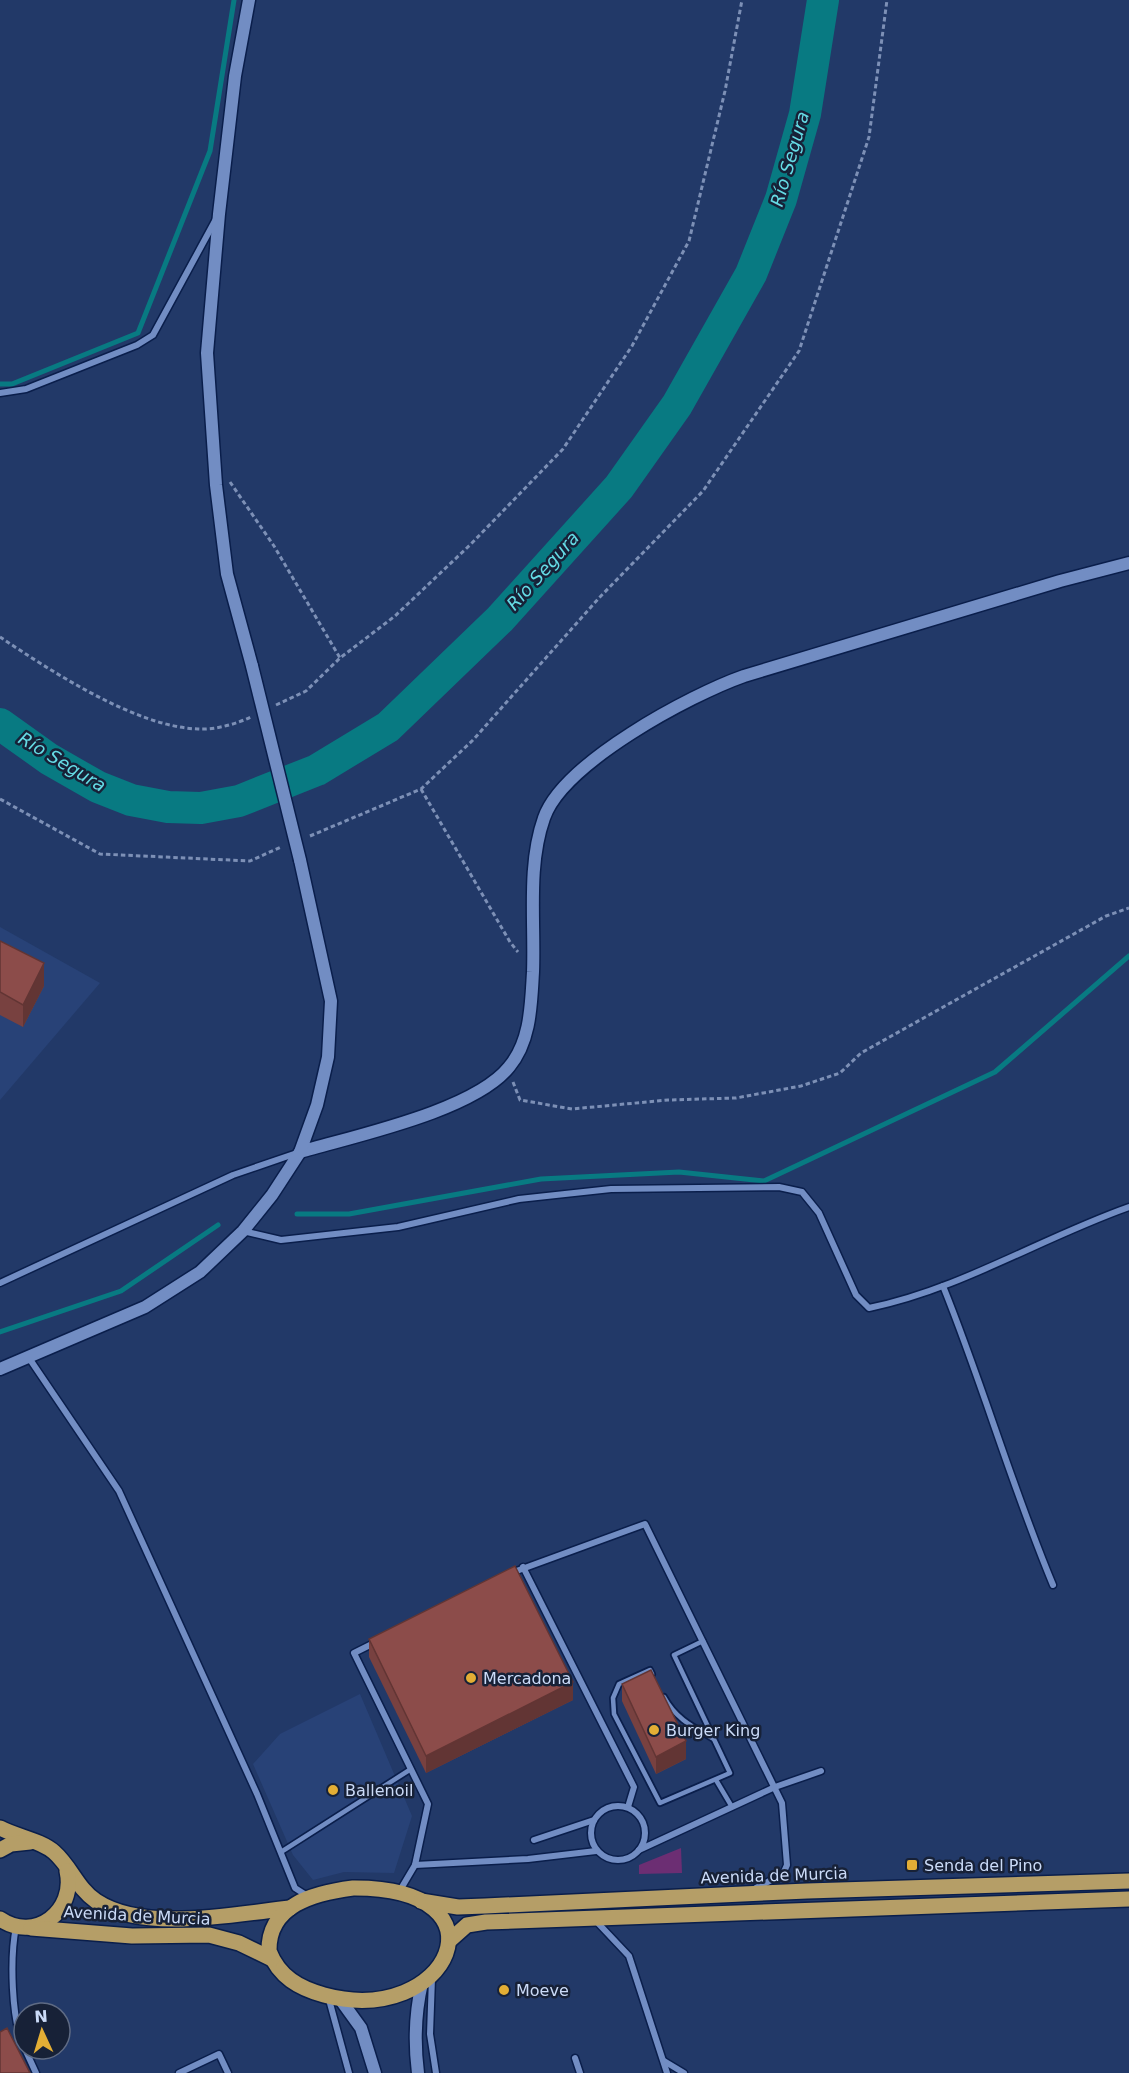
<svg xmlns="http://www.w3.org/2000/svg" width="1129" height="2073" font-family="'DejaVu Sans',sans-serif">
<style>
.built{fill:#284277}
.green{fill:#6c2e73}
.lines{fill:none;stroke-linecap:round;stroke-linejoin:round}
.stream{stroke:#087a82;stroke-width:5}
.river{stroke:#087a82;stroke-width:32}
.service-casing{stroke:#0a1e4b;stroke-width:8}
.minor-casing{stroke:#0a1e4b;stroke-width:9}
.secondary-casing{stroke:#0a1e4b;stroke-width:15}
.primary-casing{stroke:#0a1e4b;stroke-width:18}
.path{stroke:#7d90b6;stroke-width:3;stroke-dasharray:4.5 3;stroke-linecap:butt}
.service{stroke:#728dc3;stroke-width:4.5}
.minor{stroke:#728dc3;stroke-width:6}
.secondary{stroke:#728dc3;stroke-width:12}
.primary{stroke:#b59e67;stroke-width:15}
.secondary-bridge-casing{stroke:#0a1e4b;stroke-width:15;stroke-linecap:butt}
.secondary-bridge{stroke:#728dc3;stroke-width:12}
.wall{fill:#784140}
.shaded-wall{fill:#623534}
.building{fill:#8c4c4a;stroke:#623534;stroke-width:1.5}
.poi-dot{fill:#e3ae35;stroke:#172137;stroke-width:2}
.labels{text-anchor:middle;stroke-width:5;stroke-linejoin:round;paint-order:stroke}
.poi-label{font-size:16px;fill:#cbdbf8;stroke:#172137;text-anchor:start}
.street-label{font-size:16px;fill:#cbdbf8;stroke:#172137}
.water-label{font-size:18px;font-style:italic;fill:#65dbe5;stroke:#172137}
</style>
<rect width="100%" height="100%" fill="#223968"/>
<!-- built -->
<g class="built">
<path d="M 0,927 L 100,983 L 0,1100 Z"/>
<path d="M 360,1694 L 412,1816 L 394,1873 L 344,1872 L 313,1880 L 293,1855 L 253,1764 L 280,1734 Z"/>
</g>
<!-- green -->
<path class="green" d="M 681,1848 L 682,1873 L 639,1874 L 639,1865 Z"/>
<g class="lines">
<!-- stream -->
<g class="stream">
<path d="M 0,384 L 12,384 L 138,333 L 210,151 L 234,0"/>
<path d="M 297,1214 L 349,1214 L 541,1179 L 679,1172 L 764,1181 L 995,1072 L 1129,956"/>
<path d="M 0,1332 L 121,1291 L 218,1225"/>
</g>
<!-- river -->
<path class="river" d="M 0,724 L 49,759 L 98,787 L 131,800 L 168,807 L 201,808 L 239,801 L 317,770 L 388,727 L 500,619 L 619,487 L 677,405 L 751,274 L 781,199 L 805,114 L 823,0"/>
<!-- service casing -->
<g class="service-casing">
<g id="service">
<path d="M 652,1674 L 650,1670 L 619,1684 L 613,1698 L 614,1714 L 660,1803 L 730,1773 L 674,1655 L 703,1641"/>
<path d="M 664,1697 C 676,1719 693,1727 714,1739"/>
<path d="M 716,1780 L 732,1807"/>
<path d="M 281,1852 L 411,1769"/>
</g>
</g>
<!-- minor casing -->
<g class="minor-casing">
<g id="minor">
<path d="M 0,393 L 26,389 L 137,345 L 153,335 L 216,219"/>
<path d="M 243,1231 L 281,1240 L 398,1227 L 519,1199 L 611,1189 L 779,1187 L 802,1192 L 819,1213 L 856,1295 L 869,1308 C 961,1289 1041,1238 1129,1207"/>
<path d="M 0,1283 L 233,1175 L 297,1153"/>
<path d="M 943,1286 C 983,1385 1012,1487 1053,1585"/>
<path d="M 29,1358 L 119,1491 L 257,1794 L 295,1888 L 309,1897"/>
<path d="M 523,1567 L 634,1787 L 628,1807"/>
<path d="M 511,1573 L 645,1524 L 782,1803 L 787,1865 L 783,1874 L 756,1888"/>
<path d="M 376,1642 L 354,1653 L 428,1804 L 415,1865 L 399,1892"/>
<circle cx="618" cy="1833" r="27"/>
<path d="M 534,1840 L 594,1820"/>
<path d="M 639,1850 L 775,1787 L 821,1771"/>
<path d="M 415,1865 L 528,1859 L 596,1851"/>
<path d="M 596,1921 L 629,1956 L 667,2073"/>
<path d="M 16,1927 C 10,1957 11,2019 24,2047"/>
<path d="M 432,1978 L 430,2034 L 436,2073"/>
<path d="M 328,1996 L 349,2073"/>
<path d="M 25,2049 L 36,2073"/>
<path d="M 575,2058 L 580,2073"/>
<path d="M 664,2061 L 684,2073"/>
<path d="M 179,2073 L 219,2054 L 228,2073"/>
</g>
</g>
<!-- secondary casing -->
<g class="secondary-casing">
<g id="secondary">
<path d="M 249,0 L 235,76 L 219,214 L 207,353 L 216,485 L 227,574 L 252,666"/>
<path d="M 300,1152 C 354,1136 474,1111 509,1067 C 531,1041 531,1004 533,972 C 535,922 527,866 544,818 C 563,763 690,695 744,676 L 1060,581 L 1129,563"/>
<path d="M 0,1369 L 145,1307 L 200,1272 L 243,1231 L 272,1195 L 300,1152 L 317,1105 L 328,1057 L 331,1001 L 300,860"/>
<path d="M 340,1999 L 361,2028 L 375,2073"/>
<path d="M 418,2073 C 414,2042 415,2013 422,1983"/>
</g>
</g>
<!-- primary casing -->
<g class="primary-casing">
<g id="primary">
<path d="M 0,1828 C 17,1837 40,1840 54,1852 C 71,1867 77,1888 96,1901 C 144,1933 235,1914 290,1908"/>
<path d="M 0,1850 L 11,1844 L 30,1842"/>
<path d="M 353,1888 C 514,1887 449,2029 324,1995 C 299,1988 279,1977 269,1951 C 268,1905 314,1893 353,1888 Z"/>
<path d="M 421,1901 L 458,1907 L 485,1906 L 807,1891 L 1129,1881"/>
<path d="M 0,1919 C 35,1943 76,1911 67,1871"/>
<path d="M 31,1928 L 132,1936 L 209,1935 L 239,1943 L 272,1959"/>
<path d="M 449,1941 L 467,1925 L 486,1922 L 1129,1899"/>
</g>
</g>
<!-- path -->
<g class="path">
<path d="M 230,482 L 274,546 L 340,658"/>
<path d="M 0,637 C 51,671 136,727 198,729 C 215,730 236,724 251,717"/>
<path d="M 276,705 L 306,691 L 340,658 L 395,616 L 471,544 L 563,449 L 632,346 L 689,241 L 725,91 L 742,0"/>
<path d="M 421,789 L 510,942 L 518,952"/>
<path d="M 0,799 L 100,854 L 250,861 L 281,847"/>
<path d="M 310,836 L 421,789 L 473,740 L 599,598 L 703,491 L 799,351 L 869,137 L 887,0"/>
<path d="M 513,1082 L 520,1100 L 572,1109 L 668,1100 L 736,1098 L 801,1086 L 840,1073 L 861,1053 L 1106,916 L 1129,908"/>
</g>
<!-- service -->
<use href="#service" class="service"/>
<!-- minor -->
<use href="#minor" class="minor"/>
<!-- secondary -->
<use href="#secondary" class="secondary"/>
<!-- primary -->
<use href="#primary" class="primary"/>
<!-- secondary-bridge casing -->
<g class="secondary-bridge-casing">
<path id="secondary-bridge" d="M 252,666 L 300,860"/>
</g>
<!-- secondary-bridge -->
<use href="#secondary-bridge" class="secondary-bridge"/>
</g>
<!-- wall -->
<g class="wall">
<path d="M 0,941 L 44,986 L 23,1027 L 0,1015 Z"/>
<path d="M 369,1639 L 573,1700 L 426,1773 L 369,1657 Z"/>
<path d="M 622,1684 L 686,1759 L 656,1774 L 622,1701 Z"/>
</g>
<!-- shaded-wall -->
<g class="shaded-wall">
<path d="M 44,963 L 44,986 L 23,1027 L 23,1005 Z"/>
<path d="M 573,1682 L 573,1700 L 426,1773 L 426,1756 Z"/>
<path d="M 686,1741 L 686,1759 L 656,1774 L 656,1757 Z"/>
</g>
<!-- building -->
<g class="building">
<path d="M 0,941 L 44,963 L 23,1005 L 0,992 Z"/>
<path d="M 515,1566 L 573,1682 L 426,1756 L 369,1639 Z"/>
<path d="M 651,1670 L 686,1741 L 656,1757 L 622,1684 Z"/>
<path d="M 7,2028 L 30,2073 L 0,2073 L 0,2032 Z"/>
</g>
<!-- markers -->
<g class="poi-dot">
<circle cx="471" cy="1678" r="6"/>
<circle cx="654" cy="1730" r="6"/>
<circle cx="333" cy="1790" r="6"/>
<rect x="906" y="1859" width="12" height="12" rx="3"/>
<circle cx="504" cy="1990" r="6"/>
</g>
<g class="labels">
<!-- poi labels -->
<g class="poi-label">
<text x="483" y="1684">Mercadona</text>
<text x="666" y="1736">Burger King</text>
<text x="345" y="1796">Ballenoil</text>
<text x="924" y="1871">Senda del Pino</text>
<text x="516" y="1996">Moeve</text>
</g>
<!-- street labels -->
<g class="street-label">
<text transform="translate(774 1875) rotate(-2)" y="6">Avenida de Murcia</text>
<text transform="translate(137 1915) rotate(3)" y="6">Avenida de Murcia</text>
</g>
<!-- water labels -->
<g class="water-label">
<text transform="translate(790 159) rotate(-74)" y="6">Río Segura</text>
<text transform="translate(543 571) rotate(-48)" y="6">Río Segura</text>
<text transform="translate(62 762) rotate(31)" y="6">Río Segura</text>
</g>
</g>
<!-- north arrow -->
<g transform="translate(42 2031) rotate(356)"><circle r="28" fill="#172137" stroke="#5f6b84" stroke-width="1.5"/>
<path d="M0-4.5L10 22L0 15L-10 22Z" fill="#e3ae35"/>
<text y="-9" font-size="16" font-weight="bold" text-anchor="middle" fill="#cbdbf8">N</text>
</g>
</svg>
